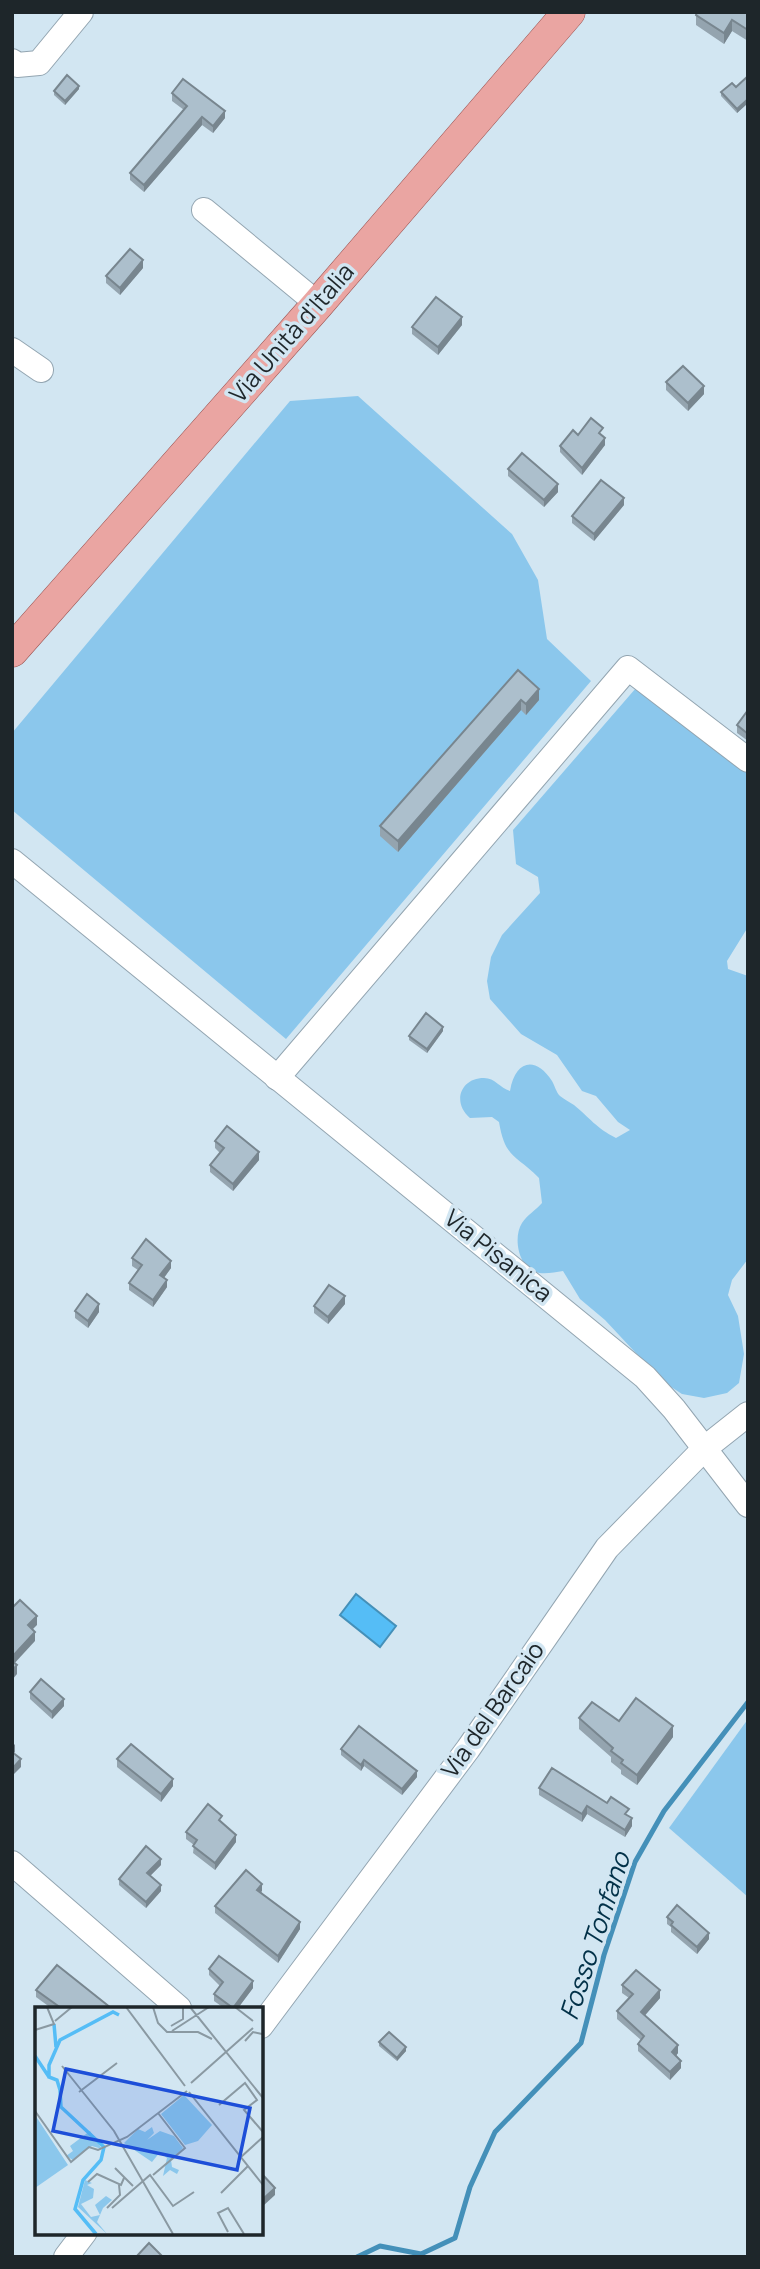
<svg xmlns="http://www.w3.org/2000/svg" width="760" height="2269" font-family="Manrope,sans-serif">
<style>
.green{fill:#8bc7ec}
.water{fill:#55bdf6;stroke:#4490b9;stroke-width:2}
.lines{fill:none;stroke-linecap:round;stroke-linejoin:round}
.stream{stroke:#4490b9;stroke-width:5}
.minor-casing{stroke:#93a5b1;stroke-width:26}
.major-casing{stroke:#9a5250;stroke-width:33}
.minor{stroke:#fff;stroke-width:24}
.major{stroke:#eaa5a2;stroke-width:32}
.wall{fill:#94a4af}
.shaded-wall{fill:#78868f}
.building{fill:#acbfcc;stroke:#78868f;stroke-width:2}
.labels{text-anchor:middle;stroke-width:7;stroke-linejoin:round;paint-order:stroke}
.street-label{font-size:24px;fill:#1e262a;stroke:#d2e6f2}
.water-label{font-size:26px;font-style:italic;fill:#023148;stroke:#d2e6f2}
.inset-river{fill:none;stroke:#55bdf6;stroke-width:3.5}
.inset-road{fill:none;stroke:#8a99a2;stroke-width:2}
.view{fill:#1d4ed8;fill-opacity:0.15;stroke:#1d4ed8;stroke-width:3.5}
.inset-edge{fill:none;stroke:#1e262a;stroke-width:3.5}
</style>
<rect width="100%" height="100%" fill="#d2e6f2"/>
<!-- green -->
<g class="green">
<path d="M 358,396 L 512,534 L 538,580 L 547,639 L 591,681 L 286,1039 L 12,810 L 12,733 L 290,401 Z"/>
<path d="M 636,688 L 748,770 L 748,927 L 727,961 L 728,969 L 748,976 L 748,1259 L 732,1280 L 728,1295 L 738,1316 L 744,1354 L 739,1383 L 727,1393 L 704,1398 L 682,1394 L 662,1381 L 605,1320 L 580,1299 L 563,1271 C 554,1272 545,1275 535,1272 C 518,1266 513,1237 522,1223 C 527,1215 536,1210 542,1203 L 539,1178 C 515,1154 505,1158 499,1122 L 492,1117 L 470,1118 C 452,1103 460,1078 484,1078 C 495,1078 500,1088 510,1091 C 515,1061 535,1055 552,1081 C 555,1086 556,1092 560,1096 C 564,1099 569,1102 574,1105 C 590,1118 596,1128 616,1138 L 630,1130 L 618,1122 L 596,1096 L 582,1091 L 557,1055 L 521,1034 L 490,999 L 487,981 L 491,957 L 502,935 L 540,893 L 538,877 L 516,864 L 513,830 Z"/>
<path d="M 748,1719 L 748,1897 L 669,1828 Z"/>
</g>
<!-- water -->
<path class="water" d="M 356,1594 L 396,1626 L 380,1647 L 340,1615 Z"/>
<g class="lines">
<!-- stream -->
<path class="stream" d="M 357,2257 L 380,2246 L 421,2254 L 455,2238 L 470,2187 L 495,2132 L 581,2043 L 604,1955 L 635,1862 L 664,1811 L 748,1702"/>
<!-- minor casing -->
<g class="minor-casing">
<g id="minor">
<path d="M 12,61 L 17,65 L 39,63 L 81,12"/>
<path d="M 204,210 L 318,304"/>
<path d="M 12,350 L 41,370"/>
<path d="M 12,861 L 645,1377 L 674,1409 L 748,1505"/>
<path d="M 277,1078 L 628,668 L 748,760"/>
<path d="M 12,1863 L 179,2008"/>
<path d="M 261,2026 L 468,1749 L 607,1548 L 705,1448 L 748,1414"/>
<path d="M 66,2257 L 85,2232"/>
</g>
</g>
<!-- major casing -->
<g class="major-casing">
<path id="major" d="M 12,651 L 318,304 L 569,12"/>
</g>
<!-- minor -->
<use href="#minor" class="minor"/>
<!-- major -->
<use href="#major" class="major"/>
</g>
<!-- wall -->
<g class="wall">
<path d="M 748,12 L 748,41 L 732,31 L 724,44 L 696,25 L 696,15 Z"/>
<path d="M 748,76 L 748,103 L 737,113 L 721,96 L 721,92 L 736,87 Z"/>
<path d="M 79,89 L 65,105 L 54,95 L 54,91 Z"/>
<path d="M 172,93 L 225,118 L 213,133 L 202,125 L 144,192 L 130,180 L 130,173 L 184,110 L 172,101 Z"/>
<path d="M 143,268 L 120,295 L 106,283 L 106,276 Z"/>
<path d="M 462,325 L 438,355 L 412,334 L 412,327 Z"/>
<path d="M 666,382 L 704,394 L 688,411 L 666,390 Z"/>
<path d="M 578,435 L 603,435 L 605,445 L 582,475 L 560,452 L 560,446 Z"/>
<path d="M 508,469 L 558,492 L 544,507 L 508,476 Z"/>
<path d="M 624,505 L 594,541 L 572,523 L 572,516 Z"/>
<path d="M 518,670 L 539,700 L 526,715 L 521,710 L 398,852 L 380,836 L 380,826 Z"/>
<path d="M 748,710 L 748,741 L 737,733 L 737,725 Z"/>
<path d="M 443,1031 L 427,1053 L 409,1040 L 409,1036 Z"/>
<path d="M 215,1141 L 259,1160 L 233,1191 L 210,1172 L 210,1165 L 220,1153 L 215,1148 Z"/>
<path d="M 132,1258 L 171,1268 L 164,1278 L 167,1287 L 153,1307 L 129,1290 L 129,1283 L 138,1270 L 132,1266 Z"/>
<path d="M 345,1304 L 328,1324 L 314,1313 L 314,1306 Z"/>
<path d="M 75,1311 L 99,1312 L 88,1328 L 75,1318 Z"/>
<path d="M 30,1692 L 64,1706 L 52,1719 L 30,1699 Z"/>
<path d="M 579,1718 L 619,1721 L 673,1737 L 637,1785 L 621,1774 L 621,1770 L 611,1762 L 611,1757 L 579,1729 Z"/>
<path d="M 341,1749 L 417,1777 L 402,1795 L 364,1766 L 361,1771 L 341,1755 Z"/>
<path d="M 117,1759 L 173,1786 L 161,1802 L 117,1767 Z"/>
<path d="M 539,1788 L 629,1816 L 632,1826 L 625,1837 L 587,1814 L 582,1822 L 539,1795 Z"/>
<path d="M 222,1822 L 236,1842 L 215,1870 L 193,1853 L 194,1845 L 186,1839 L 186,1832 Z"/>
<path d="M 161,1865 L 150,1876 L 161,1891 L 146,1908 L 119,1885 L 119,1879 Z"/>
<path d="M 262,1891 L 261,1892 L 300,1929 L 278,1963 L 215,1913 L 215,1906 Z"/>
<path d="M 667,1917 L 709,1939 L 697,1954 L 671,1932 L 671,1927 L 667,1924 Z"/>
<path d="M 209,1969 L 253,1988 L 238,2008 L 224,2008 L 214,2001 L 214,1994 L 220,1986 L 209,1975 Z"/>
<path d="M 622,1985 L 660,1998 L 645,2015 L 678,2053 L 676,2056 L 681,2068 L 670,2080 L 638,2051 L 638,2044 L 641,2040 L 617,2019 L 617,2011 L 629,1998 L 622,1993 Z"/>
<path d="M 36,1990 L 111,2008 L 51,2008 L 36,1997 Z"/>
<path d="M 379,2042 L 406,2051 L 397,2061 L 379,2046 Z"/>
</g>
<!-- shaded-wall -->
<g class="shaded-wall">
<path d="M 732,20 L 732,31 L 724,44 L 724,33 Z"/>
<path d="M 79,86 L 79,89 L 65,105 L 65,101 Z"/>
<path d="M 748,99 L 748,103 L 737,113 L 737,109 Z"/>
<path d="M 225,111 L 225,118 L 213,133 L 213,126 Z"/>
<path d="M 202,117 L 202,125 L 144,192 L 144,185 Z"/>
<path d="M 143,260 L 143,268 L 120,295 L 120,288 Z"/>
<path d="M 462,317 L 462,325 L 438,355 L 438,347 Z"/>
<path d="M 704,386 L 704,394 L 688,411 L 688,403 Z"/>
<path d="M 605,438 L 605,445 L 582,475 L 582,468 Z"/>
<path d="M 558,484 L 558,492 L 544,507 L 544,500 Z"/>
<path d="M 624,498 L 624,505 L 594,541 L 594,534 Z"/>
<path d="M 539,689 L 539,700 L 526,715 L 526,704 Z"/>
<path d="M 521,700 L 521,710 L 398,852 L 398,841 Z"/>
<path d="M 443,1027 L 443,1031 L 427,1053 L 427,1049 Z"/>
<path d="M 259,1152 L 259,1160 L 233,1191 L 233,1184 Z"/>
<path d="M 171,1261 L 171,1268 L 160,1283 L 160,1275 Z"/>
<path d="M 167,1280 L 167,1287 L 153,1307 L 153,1300 Z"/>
<path d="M 345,1296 L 345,1304 L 328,1324 L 328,1317 Z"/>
<path d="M 99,1304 L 99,1312 L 88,1328 L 88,1321 Z"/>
<path d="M 37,1616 L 37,1625 L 28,1634 L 28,1625 Z"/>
<path d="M 35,1632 L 35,1641 L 12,1666 L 12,1657 Z"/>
<path d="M 17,1665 L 17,1674 L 12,1680 L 12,1671 Z"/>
<path d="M 64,1699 L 64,1706 L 52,1719 L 52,1712 Z"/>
<path d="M 673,1726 L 673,1737 L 637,1785 L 637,1775 Z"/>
<path d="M 15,1744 L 15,1752 L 12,1755 L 12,1747 Z"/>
<path d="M 21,1759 L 21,1767 L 12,1776 L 12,1769 Z"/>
<path d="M 364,1760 L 364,1766 L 361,1771 L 361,1765 Z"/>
<path d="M 417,1771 L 417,1777 L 402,1795 L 402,1789 Z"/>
<path d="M 173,1779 L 173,1786 L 161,1802 L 161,1794 Z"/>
<path d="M 587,1806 L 587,1814 L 582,1822 L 582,1814 Z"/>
<path d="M 632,1818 L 632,1826 L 625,1837 L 625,1830 Z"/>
<path d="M 236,1835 L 236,1842 L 215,1870 L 215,1863 Z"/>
<path d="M 161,1859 L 161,1865 L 147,1879 L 147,1873 Z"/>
<path d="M 262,1884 L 262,1891 L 257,1896 L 257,1890 Z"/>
<path d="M 161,1885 L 161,1891 L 146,1908 L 146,1902 Z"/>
<path d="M 300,1922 L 300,1929 L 278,1963 L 278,1956 Z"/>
<path d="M 709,1933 L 709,1939 L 697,1954 L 697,1947 Z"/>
<path d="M 253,1981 L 253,1988 L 238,2008 L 233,2008 Z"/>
<path d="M 660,1990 L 660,1998 L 641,2020 L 641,2012 Z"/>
<path d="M 678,2045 L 678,2053 L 672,2060 L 672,2052 Z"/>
<path d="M 406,2047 L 406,2051 L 397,2061 L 397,2058 Z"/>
<path d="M 681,2061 L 681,2068 L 670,2080 L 670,2072 Z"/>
<path d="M 275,2188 L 275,2195 L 263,2206 L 263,2199 Z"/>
</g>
<!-- building -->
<g class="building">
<path d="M 697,12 L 748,12 L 748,30 L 732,20 L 724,33 L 696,15 Z"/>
<path d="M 67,75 L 79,86 L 65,101 L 54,91 Z"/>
<path d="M 748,76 L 748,99 L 737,109 L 721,92 L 732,83 L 736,87 Z"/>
<path d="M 183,79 L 225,111 L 213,126 L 202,117 L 144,185 L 130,173 L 187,106 L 172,93 Z"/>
<path d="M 130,249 L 143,260 L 120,288 L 106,276 Z"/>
<path d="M 436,297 L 462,317 L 438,347 L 412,327 Z"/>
<path d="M 683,366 L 704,386 L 688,403 L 666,382 Z"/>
<path d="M 591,418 L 603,428 L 599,433 L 605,438 L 582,468 L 560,446 L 573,430 L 578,435 Z"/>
<path d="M 522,453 L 558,484 L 544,500 L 508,469 Z"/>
<path d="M 601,480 L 624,498 L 594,534 L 572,516 Z"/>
<path d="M 518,670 L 539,689 L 526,704 L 521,700 L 398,841 L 380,826 Z"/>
<path d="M 748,710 L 748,734 L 737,725 Z"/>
<path d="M 426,1013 L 443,1027 L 427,1049 L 409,1036 Z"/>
<path d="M 227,1126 L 259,1152 L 233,1184 L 210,1165 L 224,1148 L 215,1141 Z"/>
<path d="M 146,1239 L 171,1261 L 160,1275 L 167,1280 L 153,1300 L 129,1283 L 142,1265 L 132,1258 Z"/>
<path d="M 329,1285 L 345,1296 L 328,1317 L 314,1306 Z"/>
<path d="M 87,1294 L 99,1304 L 88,1321 L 75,1311 Z"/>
<path d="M 20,1600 L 37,1616 L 28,1625 L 35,1632 L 12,1657 L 12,1608 Z"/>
<path d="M 12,1661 L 17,1665 L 12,1671 Z"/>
<path d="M 41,1679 L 64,1699 L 52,1712 L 30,1692 Z"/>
<path d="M 636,1698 L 673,1726 L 637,1775 L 621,1763 L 623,1760 L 611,1751 L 613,1748 L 579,1718 L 592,1702 L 619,1721 Z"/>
<path d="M 359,1726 L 417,1771 L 402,1789 L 364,1760 L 361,1765 L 341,1749 Z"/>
<path d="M 131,1744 L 173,1779 L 161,1794 L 117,1759 Z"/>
<path d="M 12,1752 L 21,1759 L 12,1769 Z"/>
<path d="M 552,1768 L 607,1803 L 611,1797 L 629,1809 L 625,1814 L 632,1818 L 625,1830 L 587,1806 L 582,1814 L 539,1788 Z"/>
<path d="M 208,1804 L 222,1816 L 219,1820 L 236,1835 L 215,1863 L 193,1846 L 197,1840 L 186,1832 Z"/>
<path d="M 146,1846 L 161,1859 L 147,1873 L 161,1885 L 146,1902 L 119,1879 Z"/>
<path d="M 246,1870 L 262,1884 L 257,1890 L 300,1922 L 278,1956 L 215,1906 Z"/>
<path d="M 677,1905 L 709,1933 L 697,1947 L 671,1925 L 673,1922 L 667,1917 Z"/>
<path d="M 219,1956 L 253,1981 L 233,2008 L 214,1994 L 223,1982 L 209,1969 Z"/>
<path d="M 57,1965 L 111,2008 L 61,2008 L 36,1990 Z"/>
<path d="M 636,1970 L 660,1990 L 641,2012 L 678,2045 L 672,2052 L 681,2061 L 670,2072 L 638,2044 L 644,2036 L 617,2011 L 633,1994 L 622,1985 Z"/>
<path d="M 389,2032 L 406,2047 L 397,2058 L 379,2042 Z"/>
<path d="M 261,2173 L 275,2188 L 263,2199 L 261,2197 Z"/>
<path d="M 149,2243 L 163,2257 L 136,2257 Z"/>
</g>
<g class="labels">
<!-- street labels -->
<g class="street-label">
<text transform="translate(292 333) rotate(-49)" y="8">Via Unità d'Italia</text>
<text transform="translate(498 1256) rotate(39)" y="8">Via Pisanica</text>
<text transform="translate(493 1710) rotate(-55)" y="8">Via del Barcaio</text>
</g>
<!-- water labels -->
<g class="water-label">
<text transform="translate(595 1936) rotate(-72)" y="9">Fosso Tonfano</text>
</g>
</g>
<!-- overview -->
<g transform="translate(35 2007)">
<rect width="228" height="228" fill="#d2e6f2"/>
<path d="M 149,88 L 177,118 L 163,134 L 150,138 L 126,107 ZM 0,108 L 33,158 L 0,181 ZM 117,120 L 119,126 L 112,133 L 125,124 L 139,129 L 148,141 L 136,153 L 137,160 L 144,163 L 142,167 L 135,163 L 128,169 L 132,151 L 125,145 L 117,155 L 89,136 L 103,122 L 110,125 ZM 55,124 L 67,142 L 57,139 L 38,153 L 31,149 L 38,144 L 35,139 ZM 50,173 L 57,176 L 52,178 L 59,182 L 58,191 L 46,197 L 56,210 L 65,208 L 60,198 L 71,189 L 77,193 L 68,201 L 62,215 L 72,227 L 43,200 Z" fill="#8bc7ec"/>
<path class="inset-river" d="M 19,17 L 21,40M 0,49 L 14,70M 61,227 L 40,202 L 48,173 L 66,153 L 69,140 L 26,100 L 25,83 L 22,73 L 14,70 L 14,58 L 25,33 L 78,5 L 84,8"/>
<path class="inset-road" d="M 91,0 L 150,79M 118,0 L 123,16 L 132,25 L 163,25 L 177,32M 155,0 L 228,91M 200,0 L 218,14M 20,14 L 37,0M 136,19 L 148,12 L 148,0M 0,23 L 19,17 L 12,0M 137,24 L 174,0M 210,34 L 218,25 L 227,27M 27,59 L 79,124 L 138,227M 156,76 L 218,21M 44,85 L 82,56M 154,85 L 228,178M 184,98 L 210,76 L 222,93 L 209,103 L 228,125M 0,104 L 36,155 L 54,140 L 63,143 L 92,130 L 152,84M 206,150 L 228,130M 80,161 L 98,179M 118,168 L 150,141 L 123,106M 53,175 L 62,167 L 86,178 L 89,171M 186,186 L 213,159M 72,201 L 85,188 L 84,178M 77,201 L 115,168 L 138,199 L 159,185M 193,225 L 183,206 L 193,201 L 209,227"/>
<path class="view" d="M 31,62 L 215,101 L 202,163 L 18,124 Z"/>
<rect width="228" height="228" class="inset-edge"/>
</g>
<!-- border -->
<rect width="760" height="2269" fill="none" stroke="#1e262a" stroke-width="28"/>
</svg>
